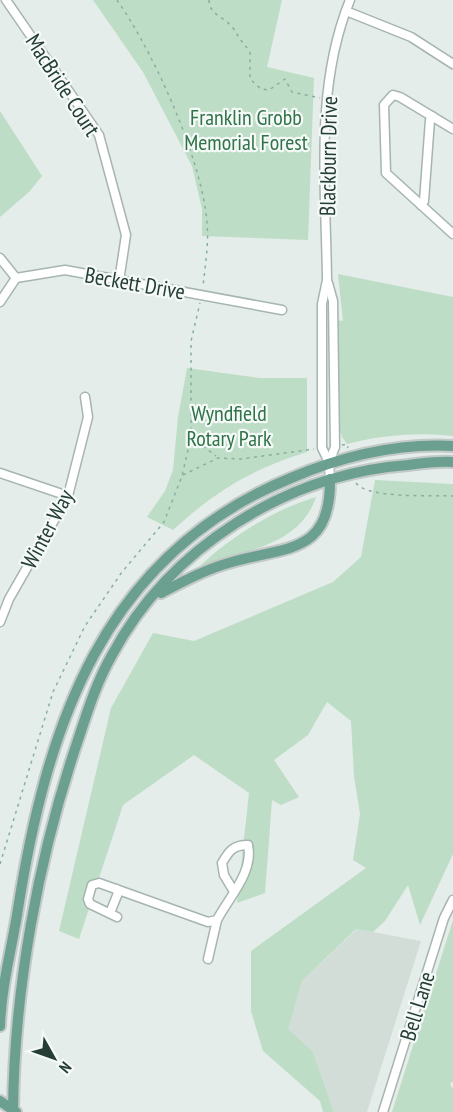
<svg xmlns="http://www.w3.org/2000/svg" width="453" height="1112" font-family="'PT Sans Narrow',sans-serif">
<style>
.built{fill:#d2ddd8}
.green{fill:#beddc6}
.lines{fill:none;stroke-linecap:round;stroke-linejoin:round}
.minor-casing{stroke:#a7b5b0;stroke-width:11}
.major-casing{stroke:#c2c9c7;stroke-width:14}
.path{stroke:#86afa1;stroke-width:1.5;stroke-dasharray:3 4.5;stroke-linecap:butt}
.minor{stroke:#fff;stroke-width:8}
.major{stroke:#6ba091;stroke-width:10}
.labels{text-anchor:middle;stroke-width:4.5;stroke-linejoin:round;paint-order:stroke}
.street-label{font-size:22px;fill:#243e36;stroke:#f5f9f7}
.park-label{font-size:22px;fill:#307348;stroke:#f5f9f7}
</style>
<rect width="100%" height="100%" fill="#e4ede9"/>
<!-- built -->
<path class="built" d="M 357,929 L 421,941 L 367,1112 L 334,1112 L 313,1052 L 287,1030 L 302,981 Z"/>
<!-- green -->
<g class="green">
<path d="M 93,0 L 282,0 L 267,67 L 314,78 L 308,240 L 202,236 L 202,209 L 192,166 L 143,72 Z"/>
<path d="M 0,111 L 42,176 L 29,192 L 0,217 Z"/>
<path d="M 338,274 L 453,297 L 453,436 C 417,432 382,435 347,444 L 342,437 L 339,428 L 337,320 L 343,321 Z"/>
<path d="M 187,368 L 259,378 L 307,378 L 307,452 C 250,470 217,490 173,530 L 147,517 L 165,491 L 173,470 L 178,417 Z"/>
<path d="M 375,480 L 453,484 L 453,854 L 420,925 L 408,885 L 385,921 L 373,932 L 356,929 L 302,981 L 288,1029 L 313,1052 L 334,1112 L 323,1112 L 320,1101 L 263,1051 L 251,1011 L 251,951 L 366,868 L 353,860 L 360,814 L 354,776 L 351,721 L 327,702 L 308,735 L 274,760 L 299,797 L 281,805 L 272,800 L 265,893 L 237,903 L 249,793 L 194,755 L 123,805 L 79,939 L 59,931 L 111,708 L 153,633 L 194,641 L 333,582 L 361,557 Z"/>
<path d="M 316,497 C 298,549 241,549 197,569 C 228,538 275,509 316,497 Z"/>
<path d="M 453,920 L 453,1081 L 450,1084 L 453,1089 L 453,1112 L 392,1112 Z"/>
</g>
<g class="lines">
<!-- minor casing -->
<g class="minor-casing">
<g id="minor">
<path d="M 6,0 L 99,135 L 126,235 L 119,281"/>
<path d="M 346,11 L 411,37 L 453,64"/>
<path d="M 453,129 L 400,97 L 393,95 L 384,105 L 386,173 L 453,234"/>
<path d="M 421,205 L 424,201 L 430,120 L 432,116"/>
<path d="M 0,258 L 16,278"/>
<path d="M 328,283 L 333,301 L 335,447 L 329,462 L 330,479"/>
<path d="M 0,302 L 16,278 L 65,270 L 282,310"/>
<path d="M 329,462 L 322,448 L 322,304 L 327,280 C 326,186 314,88 350,0"/>
<path d="M 0,473 L 68,496"/>
<path d="M 0,622 L 9,599 L 68,496 L 88,417 L 85,397"/>
<path d="M 110,913 L 118,893 L 116,889"/>
<path d="M 117,917 L 90,904 L 88,899 L 92,885 L 99,883 L 208,922 L 217,920 C 229,897 254,872 248,845 C 233,845 229,851 222,863 L 224,875 L 233,890"/>
<path d="M 208,959 L 217,920"/>
<path d="M 383,1112 L 444,918 L 453,900"/>
</g>
</g>
<!-- major casing -->
<g class="major-casing">
<g id="major">
<path d="M 161,593 C 184,581 206,569 232,562 C 288,546 331,554 330,479"/>
<path d="M 0,1026 C 1,989 11,951 17,915 C 46,727 102,555 291,478 C 343,456 396,443 453,446"/>
<path d="M 0,1101 L 16,1112"/>
<path d="M 13,1112 C 14,991 38,858 77,743 C 87,713 96,683 112,655 C 170,547 287,474 408,465 C 423,463 438,461 453,462"/>
</g>
</g>
<!-- path -->
<g class="path">
<path d="M 117,0 C 154,53 202,159 207,223 C 209,244 205,266 203,287"/>
<path d="M 209,0 C 209,15 225,17 233,28 C 239,37 242,43 250,51 L 250,79 L 261,89 L 269,90 L 285,79 L 292,92 L 320,98"/>
<path d="M 191,437 L 216,456"/>
<path d="M 342,445 L 347,444 L 348,448"/>
<path d="M 183,475 L 218,458 L 241,459 L 314,449"/>
<path d="M 356,483 C 368,499 432,495 453,496"/>
<path d="M 0,864 L 53,692 L 85,626 L 122,572 L 164,522 L 182,476 L 191,437 L 191,341 L 200,303"/>
</g>
<!-- minor -->
<use href="#minor" class="minor"/>
<!-- major -->
<use href="#major" class="major"/>
</g>
<g class="labels">
<!-- street labels -->
<g class="street-label">
<text transform="translate(63 85) rotate(57)" y="8">MacBride Court</text>
<text transform="translate(328 156) rotate(-89)" y="8">Blackburn Drive</text>
<text transform="translate(135 283) rotate(10)" y="8">Beckett Drive</text>
<text transform="translate(47 529) rotate(-62)" y="8">Winter Way</text>
<text transform="translate(417 1006) rotate(-73)" y="8">Bell Lane</text>
</g>
<!-- park labels -->
<g class="park-label">
<text x="246" y="125">Franklin Grobb<tspan x="246" dy="25">Memorial Forest</tspan></text>
<text x="229" y="421">Wyndfield<tspan x="229" dy="25">Rotary Park</tspan></text>
</g>
</g>
<!-- north arrow -->
<g transform="translate(54 1058) rotate(130)" stroke="#f5f9f7" stroke-width="4.5" paint-order="stroke">
<path d="M0-4.5L10 22L0 15L-10 22Z" fill="#243e36"/>
<text y="-9" font-size="16" font-weight="bold" text-anchor="middle" fill="#243e36">N</text>
</g>
</svg>
